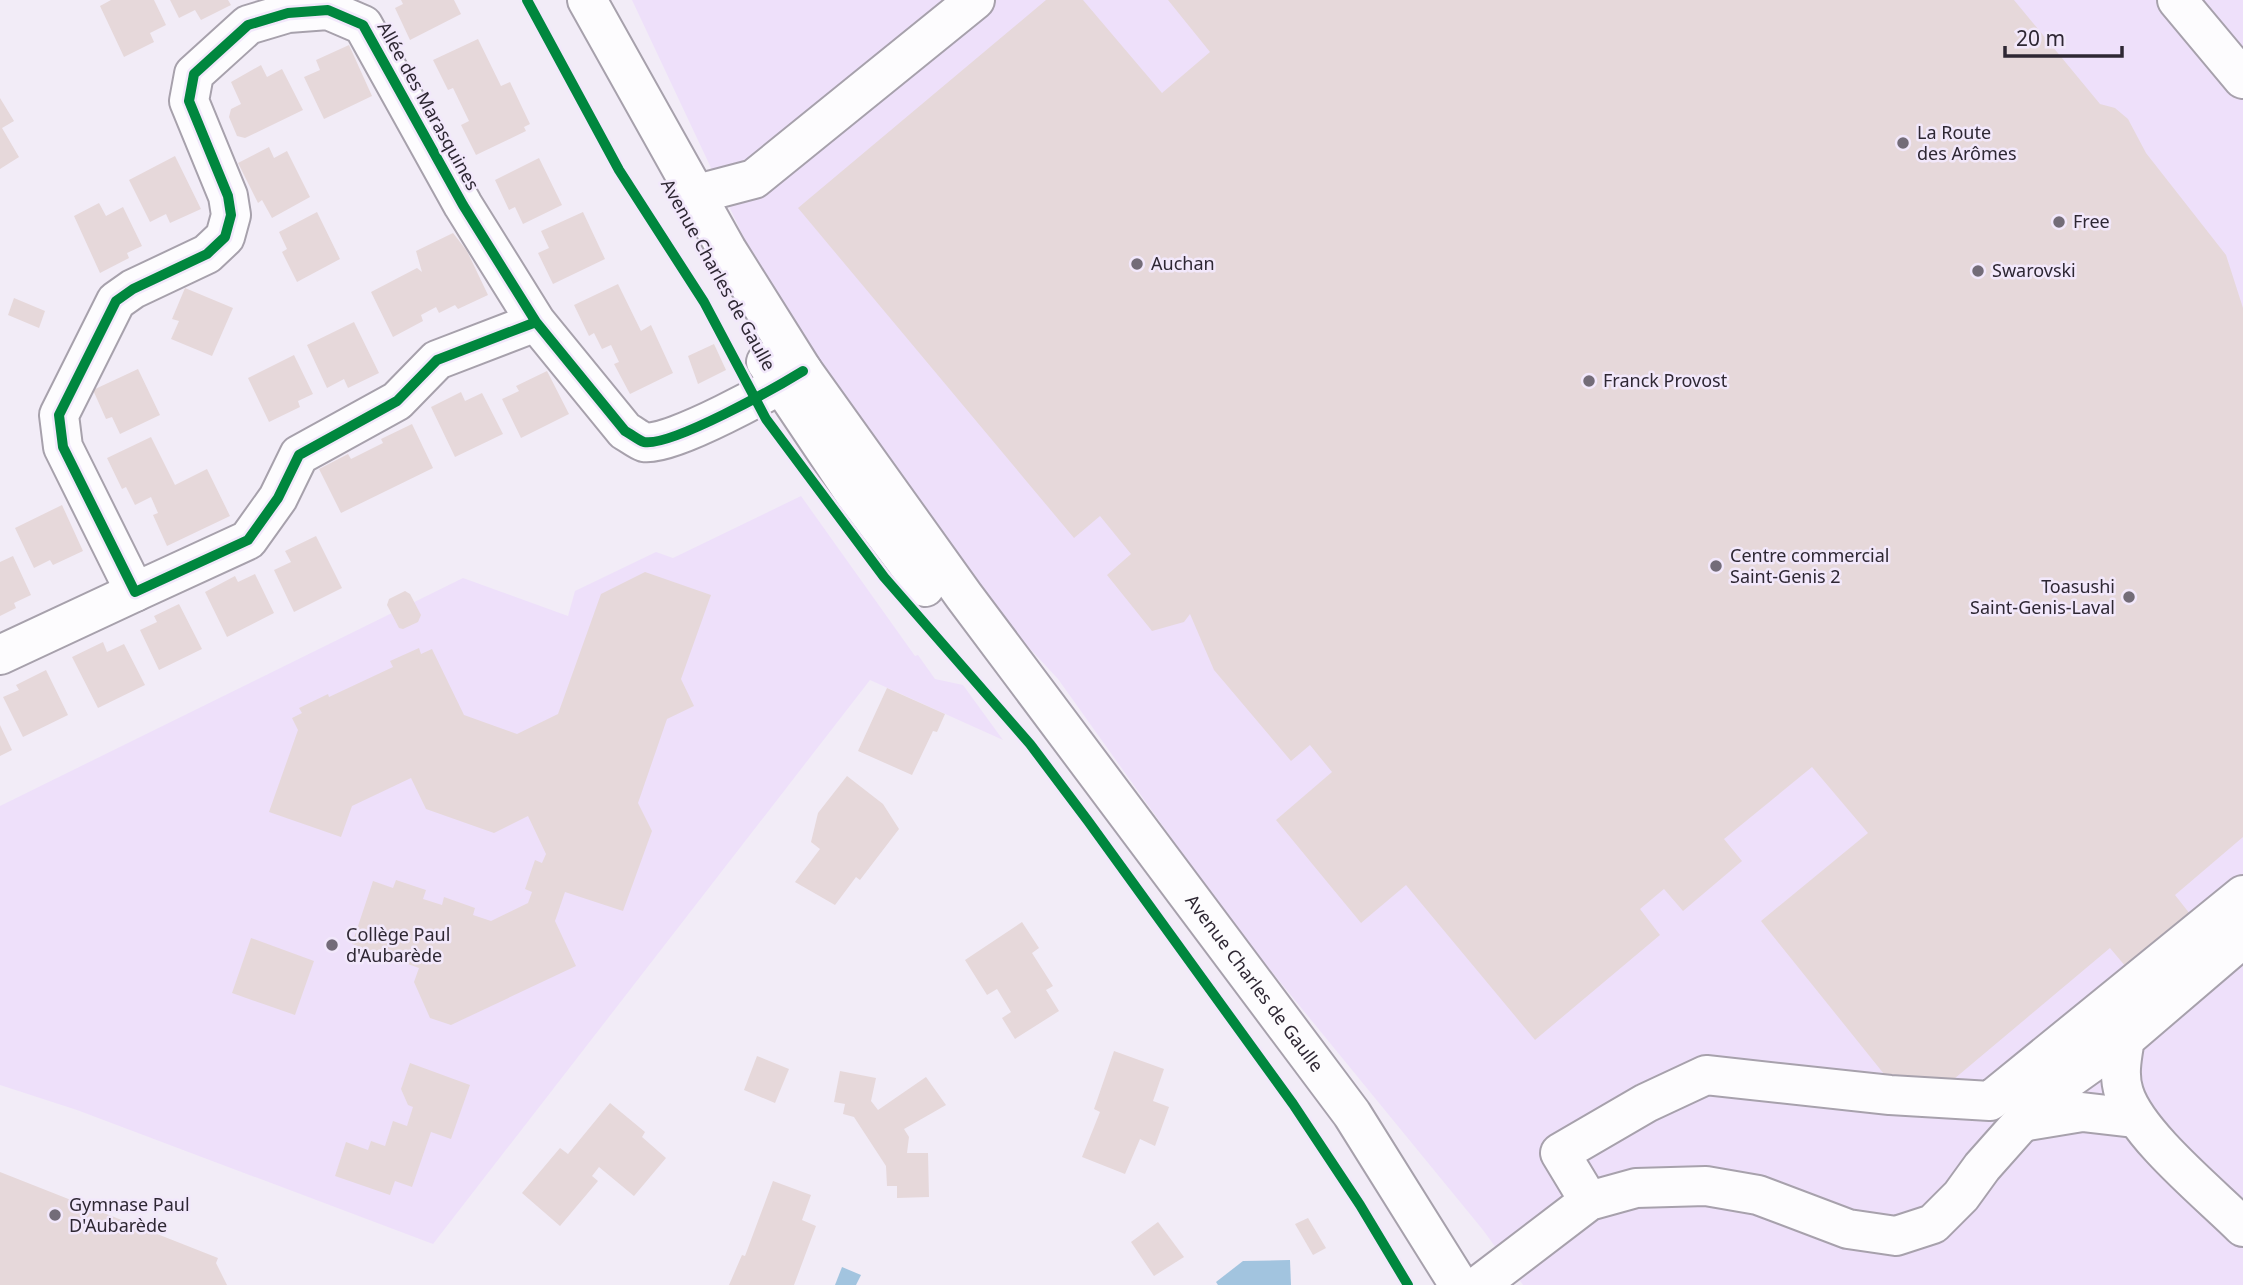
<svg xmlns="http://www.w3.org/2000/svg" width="2243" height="1285" font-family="'Noto Sans',sans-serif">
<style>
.built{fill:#eee0fa}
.water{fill:#a2c4df}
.building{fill:#e6d8da}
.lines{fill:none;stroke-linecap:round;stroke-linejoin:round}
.minor-casing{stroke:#a7a1ac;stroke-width:42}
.minor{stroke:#fdfcfe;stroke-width:38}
.cycleway-casing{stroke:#f2e8fb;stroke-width:15}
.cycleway{stroke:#00873e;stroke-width:10}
.poi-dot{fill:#736c78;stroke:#f2e8fb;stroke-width:2.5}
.labels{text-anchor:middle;stroke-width:5;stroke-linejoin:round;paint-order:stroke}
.street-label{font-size:18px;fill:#2e2733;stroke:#f2e8fb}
.poi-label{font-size:18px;fill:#2e2733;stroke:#f2e8fb;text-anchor:start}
</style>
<rect width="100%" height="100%" fill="#f2ecf7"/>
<!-- built -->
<g class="built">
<path d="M 632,0 L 2243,0 L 2243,1285 L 1523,1285 L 1483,1230 L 1235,927 L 1058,679 L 966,580 L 784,323 Z"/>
<path d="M 801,496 L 915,656 L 918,655 L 935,679 L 963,685 L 1003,740 L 870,680 L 433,1244 L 77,1110 L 0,1085 L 0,806 L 463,578 L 568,616 L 575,591 L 656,552 L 673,558 Z"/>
</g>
<!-- water -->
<g class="water">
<path d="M 1290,1260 L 1291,1285 L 1218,1285 L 1216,1282 L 1243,1261 Z"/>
<path d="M 842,1267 L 861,1275 L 856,1285 L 835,1285 Z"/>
</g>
<!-- building -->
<g class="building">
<path d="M 111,0 L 154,0 L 166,25 L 150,33 L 154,42 L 124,57 L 100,6 Z"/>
<path d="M 170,0 L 228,0 L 231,5 L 201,20 L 195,10 L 179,18 Z"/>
<path d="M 401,0 L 454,0 L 461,14 L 410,40 L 395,8 L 403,4 Z"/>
<path d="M 1046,0 L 1083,0 L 1162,93 L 1210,52 L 1168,0 L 2014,0 L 2100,104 L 2115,108 L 2128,119 L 2146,153 L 2226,255 L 2243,308 L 2243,837 L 2175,895 L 2190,914 L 2126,967 L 2110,948 L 1954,1079 L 1884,1074 L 1761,921 L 1868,833 L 1812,767 L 1724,839 L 1742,861 L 1683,911 L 1664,889 L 1640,909 L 1660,935 L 1535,1040 L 1406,885 L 1361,923 L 1276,820 L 1332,772 L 1310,745 L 1291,761 L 1214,670 L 1190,614 L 1184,622 L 1152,631 L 1107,575 L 1131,554 L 1100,516 L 1074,538 L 798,208 Z"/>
<path d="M 478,39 L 501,86 L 510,82 L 530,124 L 524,127 L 526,131 L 476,155 L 461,125 L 469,121 L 453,88 L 448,90 L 433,60 Z"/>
<path d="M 349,45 L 372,96 L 324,119 L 304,77 L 320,70 L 316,60 Z"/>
<path d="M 261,65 L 267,77 L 282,69 L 303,110 L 245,138 L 237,136 L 229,117 L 231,109 L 241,104 L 231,82 Z"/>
<path d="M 0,98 L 14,121 L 2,128 L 19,157 L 0,169 Z"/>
<path d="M 269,147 L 274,158 L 287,151 L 310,197 L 272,218 L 262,200 L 258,203 L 238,163 Z"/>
<path d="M 175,156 L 201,209 L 170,223 L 166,214 L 150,222 L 129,180 Z"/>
<path d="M 539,158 L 562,205 L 523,224 L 515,207 L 509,210 L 495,180 Z"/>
<path d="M 99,203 L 106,216 L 123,207 L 142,246 L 127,253 L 129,258 L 100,273 L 74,216 Z"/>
<path d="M 317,212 L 340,259 L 297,282 L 282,252 L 287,249 L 279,232 Z"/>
<path d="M 583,212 L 605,259 L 553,284 L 538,253 L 549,248 L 541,231 Z"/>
<path d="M 453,233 L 467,251 L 488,295 L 458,309 L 455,305 L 439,313 L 436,307 L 421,315 L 423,321 L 393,337 L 371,292 L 417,268 L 422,272 L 416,251 Z"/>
<path d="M 618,284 L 641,331 L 651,325 L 673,373 L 630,394 L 614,364 L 619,362 L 611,345 L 602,349 L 594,333 L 589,336 L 574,305 Z"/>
<path d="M 185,288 L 233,308 L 212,356 L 171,339 L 179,321 L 172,319 Z"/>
<path d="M 14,298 L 45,311 L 39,328 L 8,315 Z"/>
<path d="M 354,322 L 379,373 L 348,388 L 344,379 L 327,388 L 307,345 Z"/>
<path d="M 714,344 L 726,370 L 698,384 L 688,356 Z"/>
<path d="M 294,355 L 313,394 L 298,401 L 300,407 L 269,422 L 248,378 Z"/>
<path d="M 138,369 L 160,415 L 120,434 L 112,417 L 106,419 L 93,390 Z"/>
<path d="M 547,371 L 569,414 L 521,438 L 502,399 L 519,391 L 516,386 Z"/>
<path d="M 461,392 L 465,401 L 482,393 L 503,434 L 455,457 L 431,407 Z"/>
<path d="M 412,424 L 433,468 L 341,513 L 319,469 L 348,454 L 351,459 L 383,443 L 381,439 Z"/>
<path d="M 151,437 L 175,485 L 207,469 L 230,516 L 167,546 L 153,515 L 158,513 L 151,497 L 135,505 L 126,487 L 122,489 L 107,458 Z"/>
<path d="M 62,505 L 83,551 L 53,565 L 50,560 L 34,568 L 15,528 Z"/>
<path d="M 316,536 L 342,588 L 294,612 L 274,570 L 291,562 L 285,551 Z"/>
<path d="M 13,556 L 31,595 L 14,603 L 16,608 L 0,616 L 0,562 Z"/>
<path d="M 645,572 L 711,595 L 681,679 L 694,706 L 667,719 L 638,803 L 652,831 L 623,911 L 565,892 L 555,921 L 576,966 L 451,1025 L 430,1018 L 414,982 L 419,968 L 352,944 L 373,881 L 393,888 L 396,880 L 426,890 L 423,899 L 442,905 L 444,897 L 475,908 L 473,915 L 491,921 L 528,903 L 532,892 L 525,889 L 535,860 L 542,863 L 546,854 L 528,816 L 494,833 L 426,809 L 411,778 L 352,806 L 341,837 L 269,812 L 298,730 L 292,718 L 302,713 L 299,708 L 328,694 L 329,697 L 393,667 L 390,661 L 419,648 L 421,654 L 432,649 L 464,715 L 517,734 L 558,714 L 601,594 Z"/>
<path d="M 255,574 L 274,613 L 227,637 L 205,592 L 235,576 L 238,582 Z"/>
<path d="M 405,591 L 410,594 L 421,615 L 418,622 L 403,629 L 399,628 L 387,605 L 389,599 Z"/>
<path d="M 179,604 L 202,649 L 159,670 L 140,630 L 157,622 L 154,616 Z"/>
<path d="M 103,642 L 107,652 L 124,644 L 145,685 L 98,708 L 72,657 Z"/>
<path d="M 46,670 L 68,715 L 23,737 L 3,697 L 19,690 L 16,685 Z"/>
<path d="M 887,688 L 945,714 L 937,732 L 933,731 L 912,775 L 858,751 Z"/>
<path d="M 0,725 L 12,750 L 0,756 Z"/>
<path d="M 847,776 L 883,804 L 899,829 L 860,880 L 856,877 L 835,905 L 795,882 L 820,849 L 811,842 L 818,813 Z"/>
<path d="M 1022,922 L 1039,948 L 1032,953 L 1053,986 L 1046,990 L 1059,1011 L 1015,1039 L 1002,1018 L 1011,1012 L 997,989 L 987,995 L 965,960 Z"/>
<path d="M 251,938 L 314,961 L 295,1015 L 232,993 Z"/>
<path d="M 1114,1051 L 1164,1069 L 1153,1101 L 1169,1107 L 1155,1146 L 1140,1139 L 1125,1174 L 1082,1157 L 1100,1112 L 1094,1109 Z"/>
<path d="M 757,1056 L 789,1069 L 775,1103 L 744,1090 Z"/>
<path d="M 410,1063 L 470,1085 L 451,1139 L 431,1132 L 412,1187 L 395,1181 L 390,1195 L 335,1176 L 346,1142 L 368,1150 L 371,1141 L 385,1146 L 393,1121 L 407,1126 L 413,1107 L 408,1105 L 401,1089 Z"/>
<path d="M 840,1071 L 876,1078 L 871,1101 L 878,1110 L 926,1077 L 946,1105 L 904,1129 L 909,1137 L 907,1153 L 928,1153 L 929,1197 L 897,1198 L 897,1186 L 887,1186 L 886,1166 L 854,1117 L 843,1114 L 845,1104 L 834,1102 Z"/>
<path d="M 610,1103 L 645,1132 L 642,1137 L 666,1158 L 634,1196 L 599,1167 L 592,1176 L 598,1181 L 560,1226 L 522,1193 L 560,1148 L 568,1154 Z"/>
<path d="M 0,1172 L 218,1258 L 216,1263 L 227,1285 L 0,1285 Z"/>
<path d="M 773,1181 L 811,1195 L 802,1220 L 816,1226 L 794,1285 L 729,1285 L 742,1255 L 745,1256 Z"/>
<path d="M 1308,1218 L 1326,1248 L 1313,1255 L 1295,1224 Z"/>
<path d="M 1158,1222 L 1184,1257 L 1154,1276 L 1131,1242 Z"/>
</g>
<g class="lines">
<!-- minor casing -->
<g class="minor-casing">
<g id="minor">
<path id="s1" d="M 587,0 L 727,250 L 803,371 L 964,596 L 1352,1114 L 1459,1285"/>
<path d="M 2177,0 L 2243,79"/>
<path d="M 697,194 L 754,179 L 975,0"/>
<path d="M 536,322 L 437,360 L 397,401 L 299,455 L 278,498 L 248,540 L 135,592 L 63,447 L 59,415 L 116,301 L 133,289 L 207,254 L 225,237 L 231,215 L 228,196 L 189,101 L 194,74 L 248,25 L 288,13 L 328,10 L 363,25 L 463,205 L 536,322 L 625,431 C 631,434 638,440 644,442 C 671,447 777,387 803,371"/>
<path d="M 766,362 L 854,493 L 925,587"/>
<path d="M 0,655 L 135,592"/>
<path d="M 2243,938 L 2125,1039 C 2122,1057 2118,1075 2124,1093 C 2137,1135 2210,1194 2243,1227"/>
<path d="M 2022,1122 L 2082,1112 L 2134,1118"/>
<path d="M 1589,1201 L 1560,1153 L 1646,1103 L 1706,1075 L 1890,1095 L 1990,1101 L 2243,895"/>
<path d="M 1479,1285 L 1589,1201 L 1636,1188 L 1706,1186 L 1758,1195 L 1848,1229 L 1896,1236 L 1933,1224 L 1961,1196 L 1982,1167 L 2022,1122 L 2059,1086 L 2125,1039"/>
</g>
</g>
<!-- minor -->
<use href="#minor" class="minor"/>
<!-- cycleway casing -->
<g class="cycleway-casing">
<g id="cycleway">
<path d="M 527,0 L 619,170 L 704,302 L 766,419 L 884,577 L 1030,744 L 1088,821 L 1293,1104 L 1360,1205 L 1408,1285"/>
<path d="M 536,322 L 437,360 L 397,401 L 299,455 L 278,498 L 248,540 L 135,592 L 63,447 L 59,415 L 116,301 L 133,289 L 207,254 L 225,237 L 231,215 L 228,196 L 189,101 L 194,74 L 248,25 L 288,13 L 328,10 L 363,25 L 463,205 L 536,322 L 625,431 C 631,434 638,440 644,442 C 671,447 777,387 803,371"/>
</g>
</g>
<!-- cycleway -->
<use href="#cycleway" class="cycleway"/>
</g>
<!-- markers -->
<g class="poi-dot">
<circle cx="1903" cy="143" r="7"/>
<circle cx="2059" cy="222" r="7"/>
<circle cx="1137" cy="264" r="7"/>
<circle cx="1978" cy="271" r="7"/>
<circle cx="1589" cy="381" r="7"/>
<circle cx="1716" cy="566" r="7"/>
<circle cx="2129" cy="597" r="7"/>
<circle cx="332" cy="945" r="7"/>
<circle cx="55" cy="1215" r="7"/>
</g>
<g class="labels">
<!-- street labels -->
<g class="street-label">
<text transform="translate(428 106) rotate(61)" y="6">Allée des Marasquines</text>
<text transform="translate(718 275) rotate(61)" y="6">Avenue Charles de Gaulle</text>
<text dy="6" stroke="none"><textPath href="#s1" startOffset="1190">Avenue Charles de Gaulle</textPath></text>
</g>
<!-- poi labels -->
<g class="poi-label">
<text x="1917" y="139">La Route<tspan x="1917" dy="21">des Arômes</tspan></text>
<text x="2073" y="228">Free</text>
<text x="1151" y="270">Auchan</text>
<text x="1992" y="277">Swarovski</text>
<text x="1603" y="387">Franck Provost</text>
<text x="1730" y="562">Centre commercial<tspan x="1730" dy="21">Saint-Genis 2</tspan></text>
<text x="2115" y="593" text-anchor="end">Toasushi<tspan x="2115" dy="21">Saint-Genis-Laval</tspan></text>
<text x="346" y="941">Collège Paul<tspan x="346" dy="21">d'Aubarède</tspan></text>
<text x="69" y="1211">Gymnase Paul<tspan x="69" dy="21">D'Aubarède</tspan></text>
</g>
</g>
<!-- scale -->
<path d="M2005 46v10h117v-10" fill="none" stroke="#2e2733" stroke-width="3.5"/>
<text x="2016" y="46" font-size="21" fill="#2e2733" stroke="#f2e8fb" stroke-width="5" paint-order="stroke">20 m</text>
</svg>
